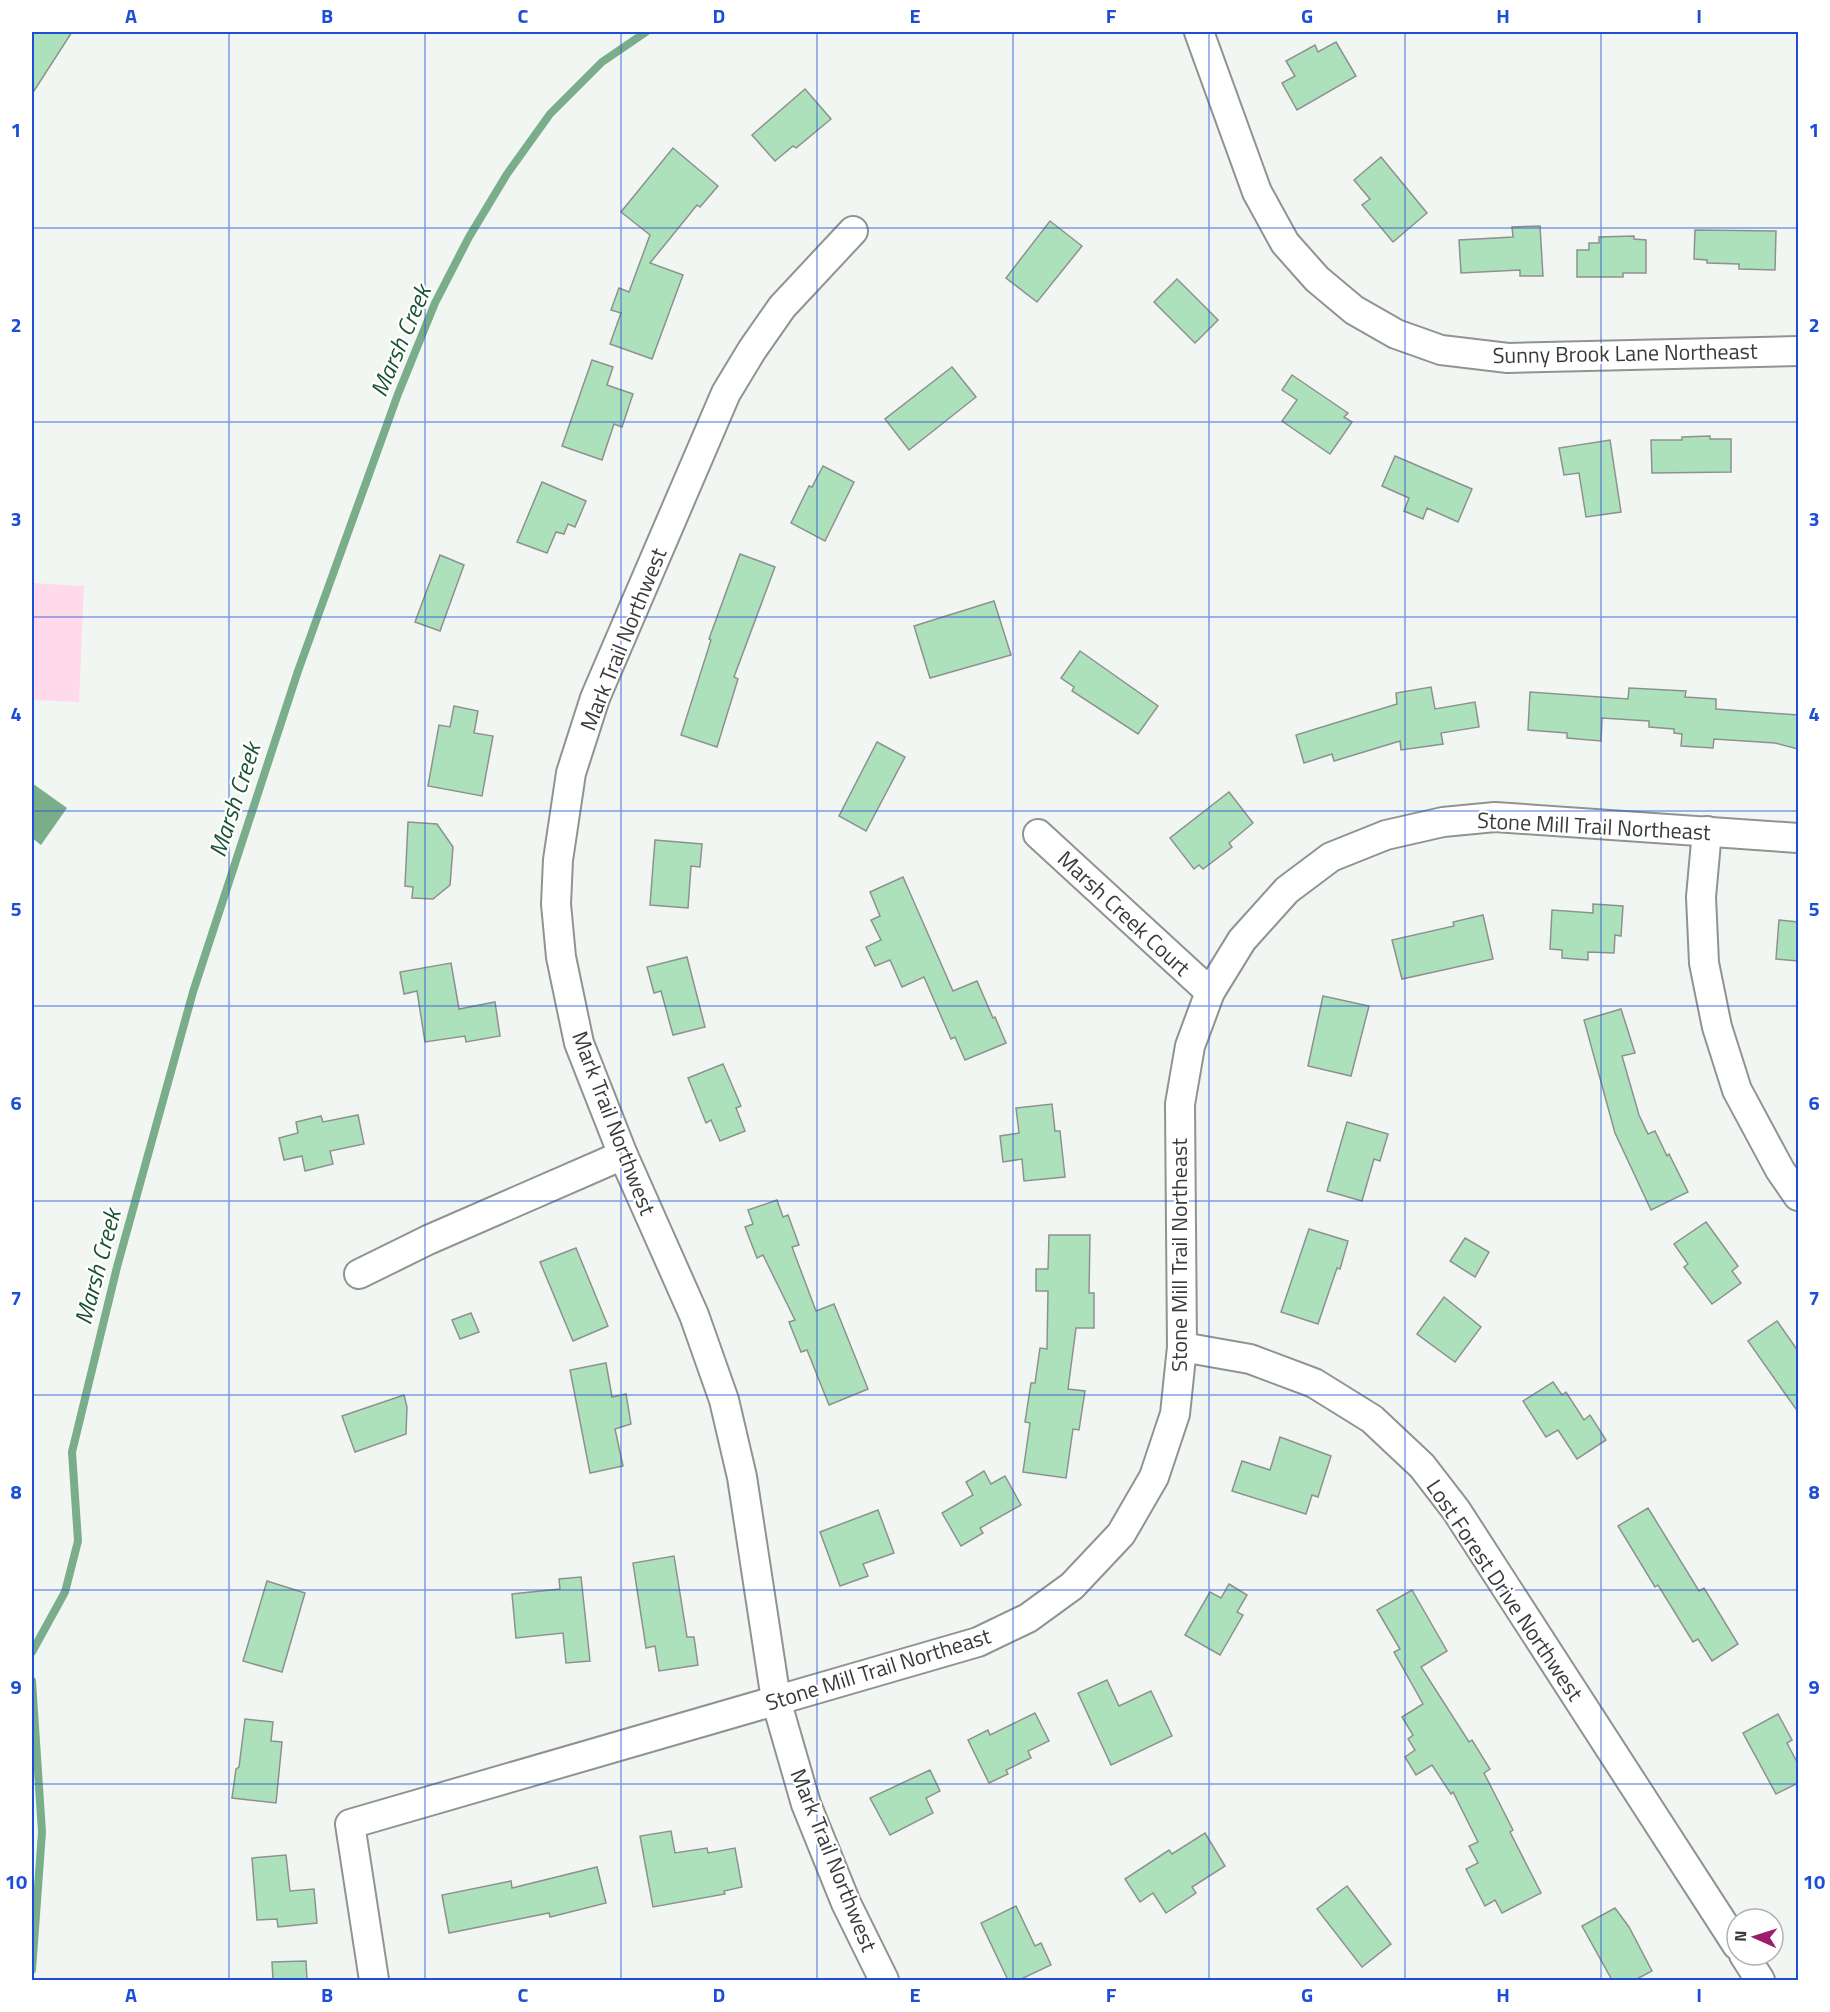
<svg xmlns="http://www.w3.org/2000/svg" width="1830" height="2012" font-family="'Titillium Web',sans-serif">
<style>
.green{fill:#fedaeb}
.water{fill:#7aad89}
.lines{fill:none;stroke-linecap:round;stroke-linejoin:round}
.stream{stroke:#7aad89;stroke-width:8}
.building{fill:#ace1bb;stroke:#8e928f;stroke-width:1.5}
.street-casing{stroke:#909491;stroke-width:32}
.street{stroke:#fff;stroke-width:28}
.grid{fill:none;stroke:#1d4ed8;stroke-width:1.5;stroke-opacity:0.55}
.labels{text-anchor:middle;stroke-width:4.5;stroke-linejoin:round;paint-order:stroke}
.street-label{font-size:22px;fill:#393b3a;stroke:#fff}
.water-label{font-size:24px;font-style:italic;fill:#185230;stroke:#fff}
.neatline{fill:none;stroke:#1d4ed8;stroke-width:2}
.grid-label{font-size:20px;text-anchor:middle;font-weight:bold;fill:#1d4ed8}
</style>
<rect width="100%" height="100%" fill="#f2f6f3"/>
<!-- green -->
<path class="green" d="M 32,583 L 84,586 L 79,702 L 32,700 Z"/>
<!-- water -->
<path class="water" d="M 32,783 L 67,808 L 41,845 L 32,838 Z"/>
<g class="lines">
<!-- stream -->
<g class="stream">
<path d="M 32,1652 L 65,1592 L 78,1541 L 72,1452 L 117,1267 L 193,992 L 298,671 L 398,394 L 435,303 L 469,237 L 507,174 L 550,114 L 602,62 L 646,32"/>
<path d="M 32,1681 L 42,1832 L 32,1970"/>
</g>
</g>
<!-- building -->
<g class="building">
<path d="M 32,32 L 72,32 L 32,94 Z"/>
<path d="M 1336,42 L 1356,76 L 1297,110 L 1282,83 L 1295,76 L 1286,61 L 1315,45 L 1318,52 Z"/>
<path d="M 805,89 L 831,119 L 796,148 L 793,146 L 775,161 L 752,135 Z"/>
<path d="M 673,148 L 718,186 L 700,207 L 697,205 L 650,263 L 683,275 L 652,359 L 610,344 L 621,313 L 611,310 L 619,288 L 629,292 L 650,235 L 621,212 Z"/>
<path d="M 1381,157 L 1427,213 L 1393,242 L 1362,205 L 1370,199 L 1354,180 Z"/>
<path d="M 1050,221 L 1082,246 L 1037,302 L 1006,278 Z"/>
<path d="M 1540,226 L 1543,276 L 1520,276 L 1520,270 L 1461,273 L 1459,240 L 1513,237 L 1512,227 Z"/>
<path d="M 1695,230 L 1776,231 L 1775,270 L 1739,269 L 1739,264 L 1707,263 L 1707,260 L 1694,259 Z"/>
<path d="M 1634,236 L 1634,239 L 1646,240 L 1646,273 L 1623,273 L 1623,277 L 1577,277 L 1577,250 L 1589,250 L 1589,243 L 1599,243 L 1599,237 Z"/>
<path d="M 1177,279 L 1218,320 L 1195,343 L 1154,302 Z"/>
<path d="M 592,360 L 613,367 L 607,385 L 633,394 L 622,427 L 614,424 L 602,460 L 562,446 Z"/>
<path d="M 952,367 L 976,397 L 909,450 L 885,419 Z"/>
<path d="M 1292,375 L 1348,413 L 1344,417 L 1352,422 L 1330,454 L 1282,421 L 1297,400 L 1282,390 Z"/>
<path d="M 1710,436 L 1710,439 L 1731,439 L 1731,472 L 1652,473 L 1651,440 L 1682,440 L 1682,437 Z"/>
<path d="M 1610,440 L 1621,512 L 1586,517 L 1579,473 L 1564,475 L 1559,448 Z"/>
<path d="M 1395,456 L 1472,489 L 1458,522 L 1427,508 L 1423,519 L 1404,511 L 1409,498 L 1382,486 Z"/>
<path d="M 823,466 L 854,482 L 825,541 L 791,523 L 809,486 L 812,487 Z"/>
<path d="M 542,482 L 586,501 L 575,527 L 568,524 L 564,534 L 556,532 L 547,553 L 517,542 Z"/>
<path d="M 740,554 L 775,567 L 734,677 L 738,679 L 717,747 L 681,735 L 711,640 L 709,639 Z"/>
<path d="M 440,555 L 464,565 L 440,631 L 415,622 Z"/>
<path d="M 994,601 L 1011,655 L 930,678 L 914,626 Z"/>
<path d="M 1080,651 L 1158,706 L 1138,734 L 1072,691 L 1074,687 L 1061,678 Z"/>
<path d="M 1431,687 L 1435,709 L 1475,702 L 1479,727 L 1441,733 L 1443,744 L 1401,750 L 1400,741 L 1334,761 L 1332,754 L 1304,763 L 1296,735 L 1397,704 L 1396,693 Z"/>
<path d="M 1629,688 L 1686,691 L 1685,697 L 1716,699 L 1716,709 L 1798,715 L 1798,749 L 1775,743 L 1714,739 L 1713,748 L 1681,746 L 1682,734 L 1674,733 L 1674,729 L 1649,727 L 1649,721 L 1602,718 L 1601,741 L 1567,738 L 1567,733 L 1528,730 L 1530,692 L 1628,699 Z"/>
<path d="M 454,706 L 478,711 L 474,733 L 493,736 L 482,796 L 428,786 L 439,725 L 450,727 Z"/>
<path d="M 877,742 L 905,757 L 866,831 L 839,816 Z"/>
<path d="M 1229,792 L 1253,823 L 1229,843 L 1232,847 L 1203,869 L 1199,865 L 1194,869 L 1170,838 Z"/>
<path d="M 408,822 L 437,824 L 453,847 L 450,885 L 433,899 L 412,898 L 413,887 L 405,886 Z"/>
<path d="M 655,840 L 702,844 L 700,867 L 691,866 L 688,908 L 650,905 Z"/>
<path d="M 903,877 L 953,991 L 977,981 L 993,1018 L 995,1017 L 1006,1043 L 965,1060 L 955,1037 L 951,1039 L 924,977 L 902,987 L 890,960 L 875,966 L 866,947 L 881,940 L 871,920 L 880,916 L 870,892 Z"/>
<path d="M 1593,904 L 1623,906 L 1621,936 L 1615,935 L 1614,953 L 1588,952 L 1588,960 L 1562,958 L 1562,950 L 1550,949 L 1552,910 L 1593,913 Z"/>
<path d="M 1483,915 L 1493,959 L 1402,979 L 1392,940 L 1454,926 L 1453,922 Z"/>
<path d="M 1779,920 L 1798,922 L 1798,961 L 1776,959 Z"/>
<path d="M 687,957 L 705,1027 L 673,1035 L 661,991 L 654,993 L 647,967 Z"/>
<path d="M 451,963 L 459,1009 L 495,1002 L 500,1036 L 466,1042 L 465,1036 L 425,1042 L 417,991 L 404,994 L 400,972 Z"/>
<path d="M 1323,996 L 1369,1006 L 1351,1076 L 1308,1066 Z"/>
<path d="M 1621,1009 L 1635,1053 L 1622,1056 L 1639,1115 L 1648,1134 L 1655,1131 L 1667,1156 L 1669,1154 L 1688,1192 L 1651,1210 L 1615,1133 L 1584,1020 Z"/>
<path d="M 723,1064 L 741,1106 L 736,1108 L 745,1131 L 720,1141 L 711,1120 L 706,1123 L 688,1078 Z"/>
<path d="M 1052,1104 L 1055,1131 L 1060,1131 L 1065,1177 L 1024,1181 L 1022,1159 L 1003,1162 L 1000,1136 L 1019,1133 L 1016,1108 Z"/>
<path d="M 358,1115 L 364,1144 L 330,1151 L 333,1164 L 305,1171 L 302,1156 L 284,1160 L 279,1138 L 298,1133 L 296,1122 L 321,1116 L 323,1122 Z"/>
<path d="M 1347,1122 L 1388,1134 L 1380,1161 L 1374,1159 L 1362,1201 L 1327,1191 Z"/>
<path d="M 777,1200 L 783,1217 L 788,1215 L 799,1245 L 792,1247 L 816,1311 L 834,1304 L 868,1389 L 829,1405 L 807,1350 L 801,1352 L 789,1322 L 795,1320 L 763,1255 L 757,1258 L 745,1227 L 753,1224 L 748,1210 Z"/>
<path d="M 1706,1222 L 1738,1266 L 1732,1271 L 1741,1283 L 1712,1304 L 1684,1267 L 1688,1264 L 1674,1244 Z"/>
<path d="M 1309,1229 L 1348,1241 L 1340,1269 L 1337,1268 L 1318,1324 L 1281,1312 Z"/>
<path d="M 1049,1235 L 1090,1235 L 1089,1293 L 1094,1293 L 1094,1328 L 1076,1328 L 1068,1389 L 1085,1391 L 1079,1430 L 1073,1429 L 1066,1478 L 1023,1472 L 1030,1423 L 1025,1422 L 1031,1383 L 1035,1383 L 1040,1348 L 1047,1349 L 1048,1291 L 1036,1291 L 1036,1269 L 1048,1269 Z"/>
<path d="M 1465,1238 L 1489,1252 L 1475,1277 L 1450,1261 Z"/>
<path d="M 576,1248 L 608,1326 L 573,1341 L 540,1262 Z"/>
<path d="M 1444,1297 L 1481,1327 L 1455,1362 L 1417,1334 Z"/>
<path d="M 471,1313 L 479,1332 L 460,1339 L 452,1320 Z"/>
<path d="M 1777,1321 L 1798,1351 L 1798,1412 L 1748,1341 Z"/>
<path d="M 606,1363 L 612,1397 L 626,1394 L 631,1424 L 615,1429 L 623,1466 L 590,1473 L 570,1370 Z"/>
<path d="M 1553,1382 L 1562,1395 L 1566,1392 L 1584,1420 L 1590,1415 L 1606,1440 L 1577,1459 L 1558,1430 L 1546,1437 L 1523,1401 Z"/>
<path d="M 404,1395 L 407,1407 L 406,1434 L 355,1452 L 342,1416 Z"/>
<path d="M 1280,1437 L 1331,1456 L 1318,1497 L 1312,1495 L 1306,1514 L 1232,1491 L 1242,1461 L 1270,1470 Z"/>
<path d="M 984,1471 L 991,1484 L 1005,1476 L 1021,1505 L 980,1528 L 983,1533 L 961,1546 L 942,1513 L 973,1495 L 966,1482 Z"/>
<path d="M 1648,1508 L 1699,1591 L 1704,1588 L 1738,1644 L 1712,1661 L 1698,1639 L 1693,1642 L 1658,1585 L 1655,1587 L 1618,1526 Z"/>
<path d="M 878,1510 L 894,1553 L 863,1564 L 868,1576 L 840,1586 L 820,1532 Z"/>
<path d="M 674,1556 L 687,1637 L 694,1637 L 698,1665 L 659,1671 L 655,1646 L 646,1648 L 633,1563 Z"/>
<path d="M 581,1577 L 590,1661 L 566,1663 L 563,1633 L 516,1638 L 512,1594 L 560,1589 L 559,1579 Z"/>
<path d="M 267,1581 L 305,1593 L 282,1672 L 243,1661 Z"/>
<path d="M 1229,1584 L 1247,1595 L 1237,1612 L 1243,1615 L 1220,1655 L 1185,1635 L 1210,1592 L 1221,1598 Z"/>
<path d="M 1412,1590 L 1447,1651 L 1421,1667 L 1469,1742 L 1472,1740 L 1490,1769 L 1484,1773 L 1513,1830 L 1510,1832 L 1541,1893 L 1502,1913 L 1495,1900 L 1485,1906 L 1466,1869 L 1478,1863 L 1469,1846 L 1478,1842 L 1453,1792 L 1451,1794 L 1432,1765 L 1416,1775 L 1405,1757 L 1415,1750 L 1408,1739 L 1413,1735 L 1402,1717 L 1423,1704 L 1394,1652 L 1400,1649 L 1377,1610 Z"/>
<path d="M 1107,1680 L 1119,1706 L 1151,1691 L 1172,1736 L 1111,1765 L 1078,1693 Z"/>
<path d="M 1035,1713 L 1049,1741 L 1028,1751 L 1031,1758 L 1006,1770 L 1008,1774 L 989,1783 L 968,1740 L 988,1730 L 990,1735 Z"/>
<path d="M 1778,1714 L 1792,1740 L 1787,1743 L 1798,1764 L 1798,1783 L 1776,1794 L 1743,1733 Z"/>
<path d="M 245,1719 L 273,1722 L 271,1741 L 282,1742 L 276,1803 L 232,1798 L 236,1769 L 239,1767 Z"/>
<path d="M 930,1770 L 940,1791 L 926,1798 L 933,1813 L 890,1835 L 870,1798 Z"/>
<path d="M 671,1831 L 675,1853 L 707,1848 L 708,1853 L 735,1848 L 742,1887 L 724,1891 L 725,1894 L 653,1907 L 640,1836 Z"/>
<path d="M 1205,1833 L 1225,1866 L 1192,1887 L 1196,1893 L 1166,1913 L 1153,1893 L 1140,1902 L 1125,1879 L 1169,1850 L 1172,1854 Z"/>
<path d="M 286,1855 L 290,1891 L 314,1889 L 317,1923 L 278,1927 L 277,1919 L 257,1920 L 252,1858 Z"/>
<path d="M 597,1867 L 606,1903 L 550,1917 L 549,1913 L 449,1933 L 442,1895 L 511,1881 L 512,1888 Z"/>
<path d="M 1347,1886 L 1391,1944 L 1362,1967 L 1317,1909 Z"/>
<path d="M 1016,1906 L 1035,1946 L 1041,1943 L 1051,1965 L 1019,1980 L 1008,1980 L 981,1923 Z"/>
<path d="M 1615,1908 L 1629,1927 L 1652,1971 L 1635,1980 L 1612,1980 L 1582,1926 Z"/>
<path d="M 306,1961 L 307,1980 L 273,1980 L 272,1962 Z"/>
</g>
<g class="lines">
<!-- street casing -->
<g class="street-casing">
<g id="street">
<path d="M 1199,32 L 1257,192 L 1285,243 L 1317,279 L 1354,310 L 1396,334 L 1441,350 L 1508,358 L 1798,351"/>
<path d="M 853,231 L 782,307 L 752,350 L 726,393 L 595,698 L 571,773 L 558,860 L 556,904 L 561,957 L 579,1043 L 623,1155 L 694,1315 L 724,1400 L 742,1477 L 776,1700 L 806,1804 L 846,1903 L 884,1980"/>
<path d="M 1707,831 L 1701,897 L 1704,963 L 1717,1027 L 1737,1090 L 1780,1170 L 1798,1196"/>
<path d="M 1038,834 L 1210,992"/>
<path d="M 359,1274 L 428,1240 L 623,1155"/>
<path d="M 1182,1347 L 1250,1359 L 1314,1383 L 1372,1419 L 1422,1466 L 1456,1510 L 1737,1945"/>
<path d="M 1744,1955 L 1760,1980"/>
<path d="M 374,1980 L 350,1824 L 978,1642 L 1028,1618 L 1072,1586 L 1121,1534 L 1154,1477 L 1175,1414 L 1182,1347 L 1180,1104 L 1190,1046 L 1210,992 L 1242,940 L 1287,890 L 1331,857 L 1386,835 L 1443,822 L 1495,817 L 1798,838"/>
</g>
</g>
<!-- street -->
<use href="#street" class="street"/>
</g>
<!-- grid -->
<path class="grid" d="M 229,32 L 229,1980M 425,32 L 425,1980M 621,32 L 621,1980M 817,32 L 817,1980M 1013,32 L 1013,1980M 1209,32 L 1209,1980M 1405,32 L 1405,1980M 1601,32 L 1601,1980M 32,228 L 1798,228M 32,422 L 1798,422M 32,617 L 1798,617M 32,811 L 1798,811M 32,1006 L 1798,1006M 32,1201 L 1798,1201M 32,1395 L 1798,1395M 32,1590 L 1798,1590M 32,1784 L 1798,1784"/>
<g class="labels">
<!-- street labels -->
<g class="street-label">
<text transform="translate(1625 353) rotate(-1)" y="8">Sunny Brook Lane Northeast</text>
<text transform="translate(623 639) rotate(-68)" y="8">Mark Trail Northwest</text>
<text transform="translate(1594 826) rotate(3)" y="8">Stone Mill Trail Northeast</text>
<text transform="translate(1124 913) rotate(43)" y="8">Marsh Creek Court</text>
<text transform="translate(614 1123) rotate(69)" y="8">Mark Trail Northwest</text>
<text transform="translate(1179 1255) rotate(-90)" y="8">Stone Mill Trail Northeast</text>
<text transform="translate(1505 1590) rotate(56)" y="8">Lost Forest Drive Northwest</text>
<text transform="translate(878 1669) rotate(-17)" y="8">Stone Mill Trail Northeast</text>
<text transform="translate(834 1860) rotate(68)" y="8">Mark Trail Northwest</text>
</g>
<!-- water labels -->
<g class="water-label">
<text transform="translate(401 341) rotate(-67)" y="8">Marsh Creek</text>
<text transform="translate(235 800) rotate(-72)" y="8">Marsh Creek</text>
<text transform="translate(98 1267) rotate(-75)" y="8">Marsh Creek</text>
</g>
</g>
<!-- border -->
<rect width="1830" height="2012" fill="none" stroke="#ffffff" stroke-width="66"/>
<!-- north arrow -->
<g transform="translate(1755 1937) rotate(273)"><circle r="28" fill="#ffffff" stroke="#b0b1b0" stroke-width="1.5"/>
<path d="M0-4.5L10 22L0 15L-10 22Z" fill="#9f1c6d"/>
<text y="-9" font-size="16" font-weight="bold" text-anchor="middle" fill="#393b3a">N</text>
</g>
<rect x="33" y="33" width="1764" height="1946" class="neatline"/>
<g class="grid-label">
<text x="131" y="23">A</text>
<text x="327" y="23">B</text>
<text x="523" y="23">C</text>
<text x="719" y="23">D</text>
<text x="915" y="23">E</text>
<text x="1111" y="23">F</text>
<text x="1307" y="23">G</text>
<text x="1503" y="23">H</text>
<text x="1699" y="23">I</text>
<text x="16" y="137">1</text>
<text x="1814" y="137">1</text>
<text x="16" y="332">2</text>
<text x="1814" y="332">2</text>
<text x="16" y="526">3</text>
<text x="1814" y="526">3</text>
<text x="16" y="721">4</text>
<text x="1814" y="721">4</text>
<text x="16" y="916">5</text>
<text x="1814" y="916">5</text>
<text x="16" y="1110">6</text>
<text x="1814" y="1110">6</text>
<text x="16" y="1305">7</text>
<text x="1814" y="1305">7</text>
<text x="16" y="1499">8</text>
<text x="1814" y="1499">8</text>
<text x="16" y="1694">9</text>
<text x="1814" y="1694">9</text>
<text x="16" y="1889">10</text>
<text x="1814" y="1889">10</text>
<text x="131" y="2002">A</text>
<text x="327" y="2002">B</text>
<text x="523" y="2002">C</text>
<text x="719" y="2002">D</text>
<text x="915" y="2002">E</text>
<text x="1111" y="2002">F</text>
<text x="1307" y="2002">G</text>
<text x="1503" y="2002">H</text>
<text x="1699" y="2002">I</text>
</g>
</svg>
